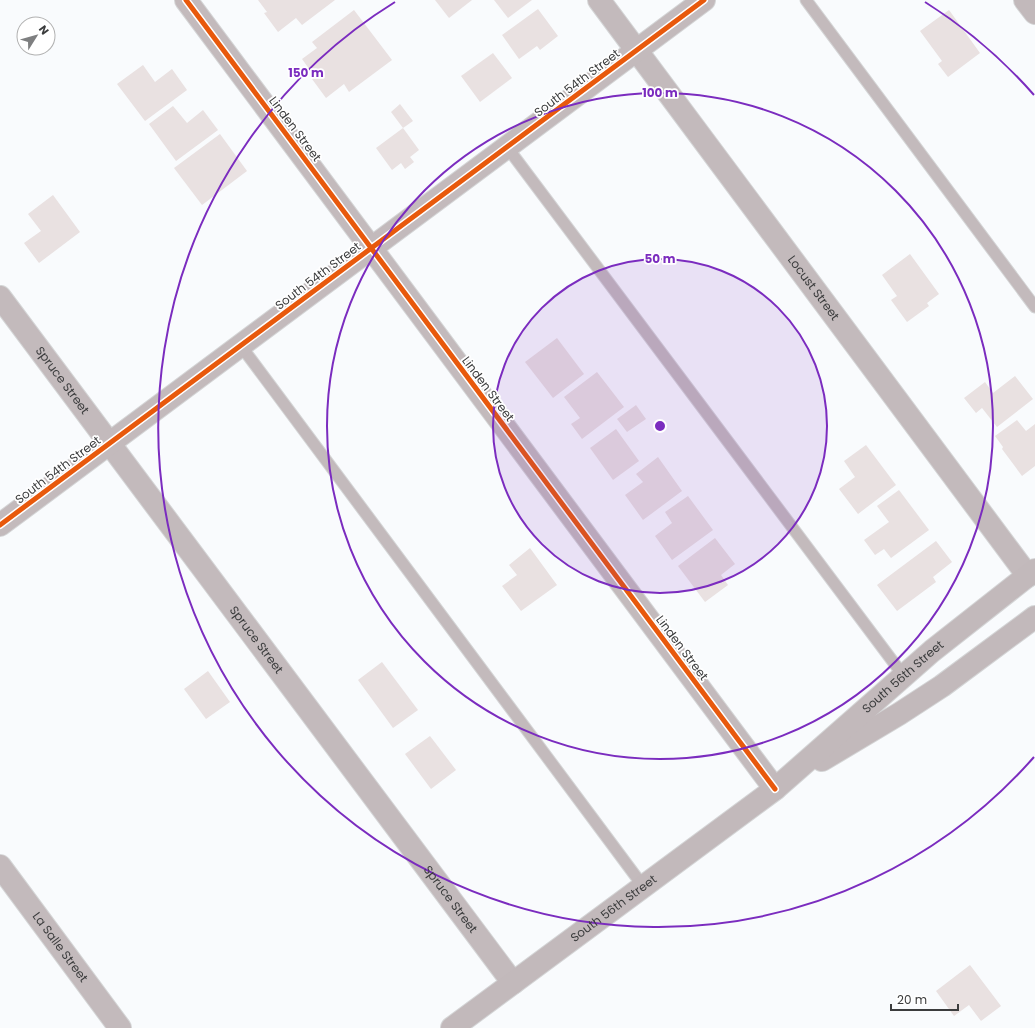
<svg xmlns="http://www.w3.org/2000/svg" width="1035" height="1028" font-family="Poppins,sans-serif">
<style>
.building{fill:#e9e1e1}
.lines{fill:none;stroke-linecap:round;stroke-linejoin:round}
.service-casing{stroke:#d4d5d6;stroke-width:13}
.minor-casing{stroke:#d4d5d6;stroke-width:24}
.secondary-casing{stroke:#d4d5d6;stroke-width:24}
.service{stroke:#c3babc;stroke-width:11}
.minor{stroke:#c3babc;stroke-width:22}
.secondary{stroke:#c2b9bb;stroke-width:22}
.cycleway-casing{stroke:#fff;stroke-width:8}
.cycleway{stroke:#e8590c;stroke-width:5}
.ring{fill:none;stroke:#7b2cbf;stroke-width:2}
.labels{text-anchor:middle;stroke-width:3.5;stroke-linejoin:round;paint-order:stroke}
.street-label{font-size:12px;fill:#3b3c3d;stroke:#fff}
.centre{fill:#7b2cbf;stroke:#fff;stroke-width:2}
.ring-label{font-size:12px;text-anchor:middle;font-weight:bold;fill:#7b2cbf;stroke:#fff;stroke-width:3.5;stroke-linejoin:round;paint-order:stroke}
</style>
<rect width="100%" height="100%" fill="#f9fbfd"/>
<!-- building -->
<g class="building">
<path d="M 258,0 L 335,0 L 302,25 L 296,18 L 278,32 L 264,13 L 267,12 Z"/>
<path d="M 435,0 L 472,0 L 449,18 Z"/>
<path d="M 494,0 L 532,0 L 508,18 Z"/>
<path d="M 538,9 L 558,36 L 540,50 L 537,46 L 519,59 L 502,35 Z"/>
<path d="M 354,10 L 392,60 L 349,92 L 344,84 L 326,98 L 312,79 L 315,77 L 302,59 L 317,48 L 312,42 Z"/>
<path d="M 949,10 L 980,53 L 948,77 L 938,64 L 942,61 L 920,31 Z"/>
<path d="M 493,53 L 512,78 L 480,102 L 461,76 Z"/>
<path d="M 143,65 L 155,82 L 172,69 L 187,90 L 145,121 L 117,84 Z"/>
<path d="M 400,104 L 413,121 L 403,128 L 391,112 Z"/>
<path d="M 173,106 L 187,123 L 203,110 L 218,130 L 176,161 L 149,124 Z"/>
<path d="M 403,128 L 419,150 L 410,157 L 414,162 L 405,169 L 401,163 L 392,170 L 376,148 Z"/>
<path d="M 220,134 L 247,171 L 202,205 L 174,168 Z"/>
<path d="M 53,195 L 80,232 L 39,263 L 24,243 L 41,231 L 28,214 Z"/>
<path d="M 910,254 L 939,294 L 927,303 L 929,306 L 907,322 L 891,300 L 897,296 L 882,275 Z"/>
<path d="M 557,338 L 584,374 L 553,398 L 525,362 Z"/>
<path d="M 597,372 L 624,407 L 582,439 L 571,424 L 580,418 L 564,397 Z"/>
<path d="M 1015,376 L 1033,399 L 997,427 L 982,408 L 976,413 L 964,398 L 985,382 L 993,393 Z"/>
<path d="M 636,405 L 646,419 L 627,432 L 617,419 Z"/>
<path d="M 1017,420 L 1026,431 L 1035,424 L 1035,466 L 1022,476 L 1002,449 L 1003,447 L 995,436 Z"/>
<path d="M 616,429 L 639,461 L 613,480 L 590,448 Z"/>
<path d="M 866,445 L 896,485 L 858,514 L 839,489 L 855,477 L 844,461 Z"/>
<path d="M 658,457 L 682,491 L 643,520 L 625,495 L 643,482 L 636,474 Z"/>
<path d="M 899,490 L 929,530 L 891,558 L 884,549 L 875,555 L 864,540 L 889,522 L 877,506 Z"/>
<path d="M 688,496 L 713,530 L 672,560 L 655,536 L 672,523 L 665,512 Z"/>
<path d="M 715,538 L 735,564 L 721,575 L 728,585 L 705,602 L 678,566 Z"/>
<path d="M 936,541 L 952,562 L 933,577 L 936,582 L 897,611 L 877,585 Z"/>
<path d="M 530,548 L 557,585 L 521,611 L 502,586 L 517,575 L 509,565 Z"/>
<path d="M 382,662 L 418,710 L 393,728 L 358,680 Z"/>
<path d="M 208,671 L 230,702 L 206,719 L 184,689 Z"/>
<path d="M 430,736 L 456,770 L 431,789 L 405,754 Z"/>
<path d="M 970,965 L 1001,1006 L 981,1021 L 969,1005 L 954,1016 L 936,991 Z"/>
</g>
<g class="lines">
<!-- service casing -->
<g class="service-casing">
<g id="service">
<path d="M 806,0 L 1035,307"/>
<path d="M 507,147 L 903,675"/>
<path d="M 241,346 L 643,886"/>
</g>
</g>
<!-- minor casing -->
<g class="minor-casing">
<g id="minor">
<path d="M 186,0 L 775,789"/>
<path id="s1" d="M 599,0 L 1028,576"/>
<path id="s2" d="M 0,297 L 513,983"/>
<path d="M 0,525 L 704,0"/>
<path id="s3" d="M 0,866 L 120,1028"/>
</g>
</g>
<!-- secondary casing -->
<g class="secondary-casing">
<g id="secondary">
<path d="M 1025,0 L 1035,13"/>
<path d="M 822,760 L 899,714 L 942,686 L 1035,617"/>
<path id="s4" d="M 452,1028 L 775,789 L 932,651 L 1035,570"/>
</g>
</g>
<!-- service -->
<use href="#service" class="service"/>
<!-- minor -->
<use href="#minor" class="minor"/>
<!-- secondary -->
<use href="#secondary" class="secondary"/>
<!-- cycleway casing -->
<g class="cycleway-casing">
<g id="cycleway">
<path d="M 186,0 L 775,789"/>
<path d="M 0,525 L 704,0"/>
</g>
</g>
<!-- cycleway -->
<use href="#cycleway" class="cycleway"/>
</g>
<!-- distance rings -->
<circle cx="660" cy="426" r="167" fill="#7b2cbf" fill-opacity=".12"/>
<g class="ring">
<circle cx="660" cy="426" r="167"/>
<circle cx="660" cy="426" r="333"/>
<path d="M1034 757A500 500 0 1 1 395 2M925 2A500 500 0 0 1 1034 95"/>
</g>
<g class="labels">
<!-- street labels -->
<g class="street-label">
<text transform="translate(577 83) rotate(-37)" y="4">South 54th Street</text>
<text transform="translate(295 129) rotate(53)" y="4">Linden Street</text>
<text transform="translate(318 276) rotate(-37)" y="4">South 54th Street</text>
<text dy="4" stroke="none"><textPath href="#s1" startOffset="359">Locust Street</textPath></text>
<text dy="4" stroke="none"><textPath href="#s2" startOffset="104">Spruce Street</textPath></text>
<text transform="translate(488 389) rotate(53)" y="4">Linden Street</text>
<text transform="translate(58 470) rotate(-37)" y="4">South 54th Street</text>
<text dy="4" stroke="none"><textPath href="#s2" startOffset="428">Spruce Street</textPath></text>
<text transform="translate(682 648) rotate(53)" y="4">Linden Street</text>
<text dy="4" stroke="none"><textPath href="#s4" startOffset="572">South 56th Street</textPath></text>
<text dy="4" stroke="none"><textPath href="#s2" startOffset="752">Spruce Street</textPath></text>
<text dy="4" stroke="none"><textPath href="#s4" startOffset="201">South 56th Street</textPath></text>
<text dy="4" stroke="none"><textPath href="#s3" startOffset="101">La Salle Street</textPath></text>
</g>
</g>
<circle cx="660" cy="426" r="6" class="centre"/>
<g class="ring-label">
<text x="306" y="77">150 m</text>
<text x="660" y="97">100 m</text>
<text x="660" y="263">50 m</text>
</g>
<!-- north arrow -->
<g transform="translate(36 36) rotate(53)"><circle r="19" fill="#ffffff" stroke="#b1b1b1"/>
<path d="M0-3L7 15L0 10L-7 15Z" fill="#7e7f80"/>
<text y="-6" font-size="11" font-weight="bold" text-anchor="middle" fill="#3b3c3d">N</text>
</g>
<!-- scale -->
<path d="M891 1004v6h67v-6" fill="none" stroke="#3b3c3d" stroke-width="2"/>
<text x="897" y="1004" font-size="12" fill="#3b3c3d" stroke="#ffffff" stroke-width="3" paint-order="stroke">20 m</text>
</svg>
